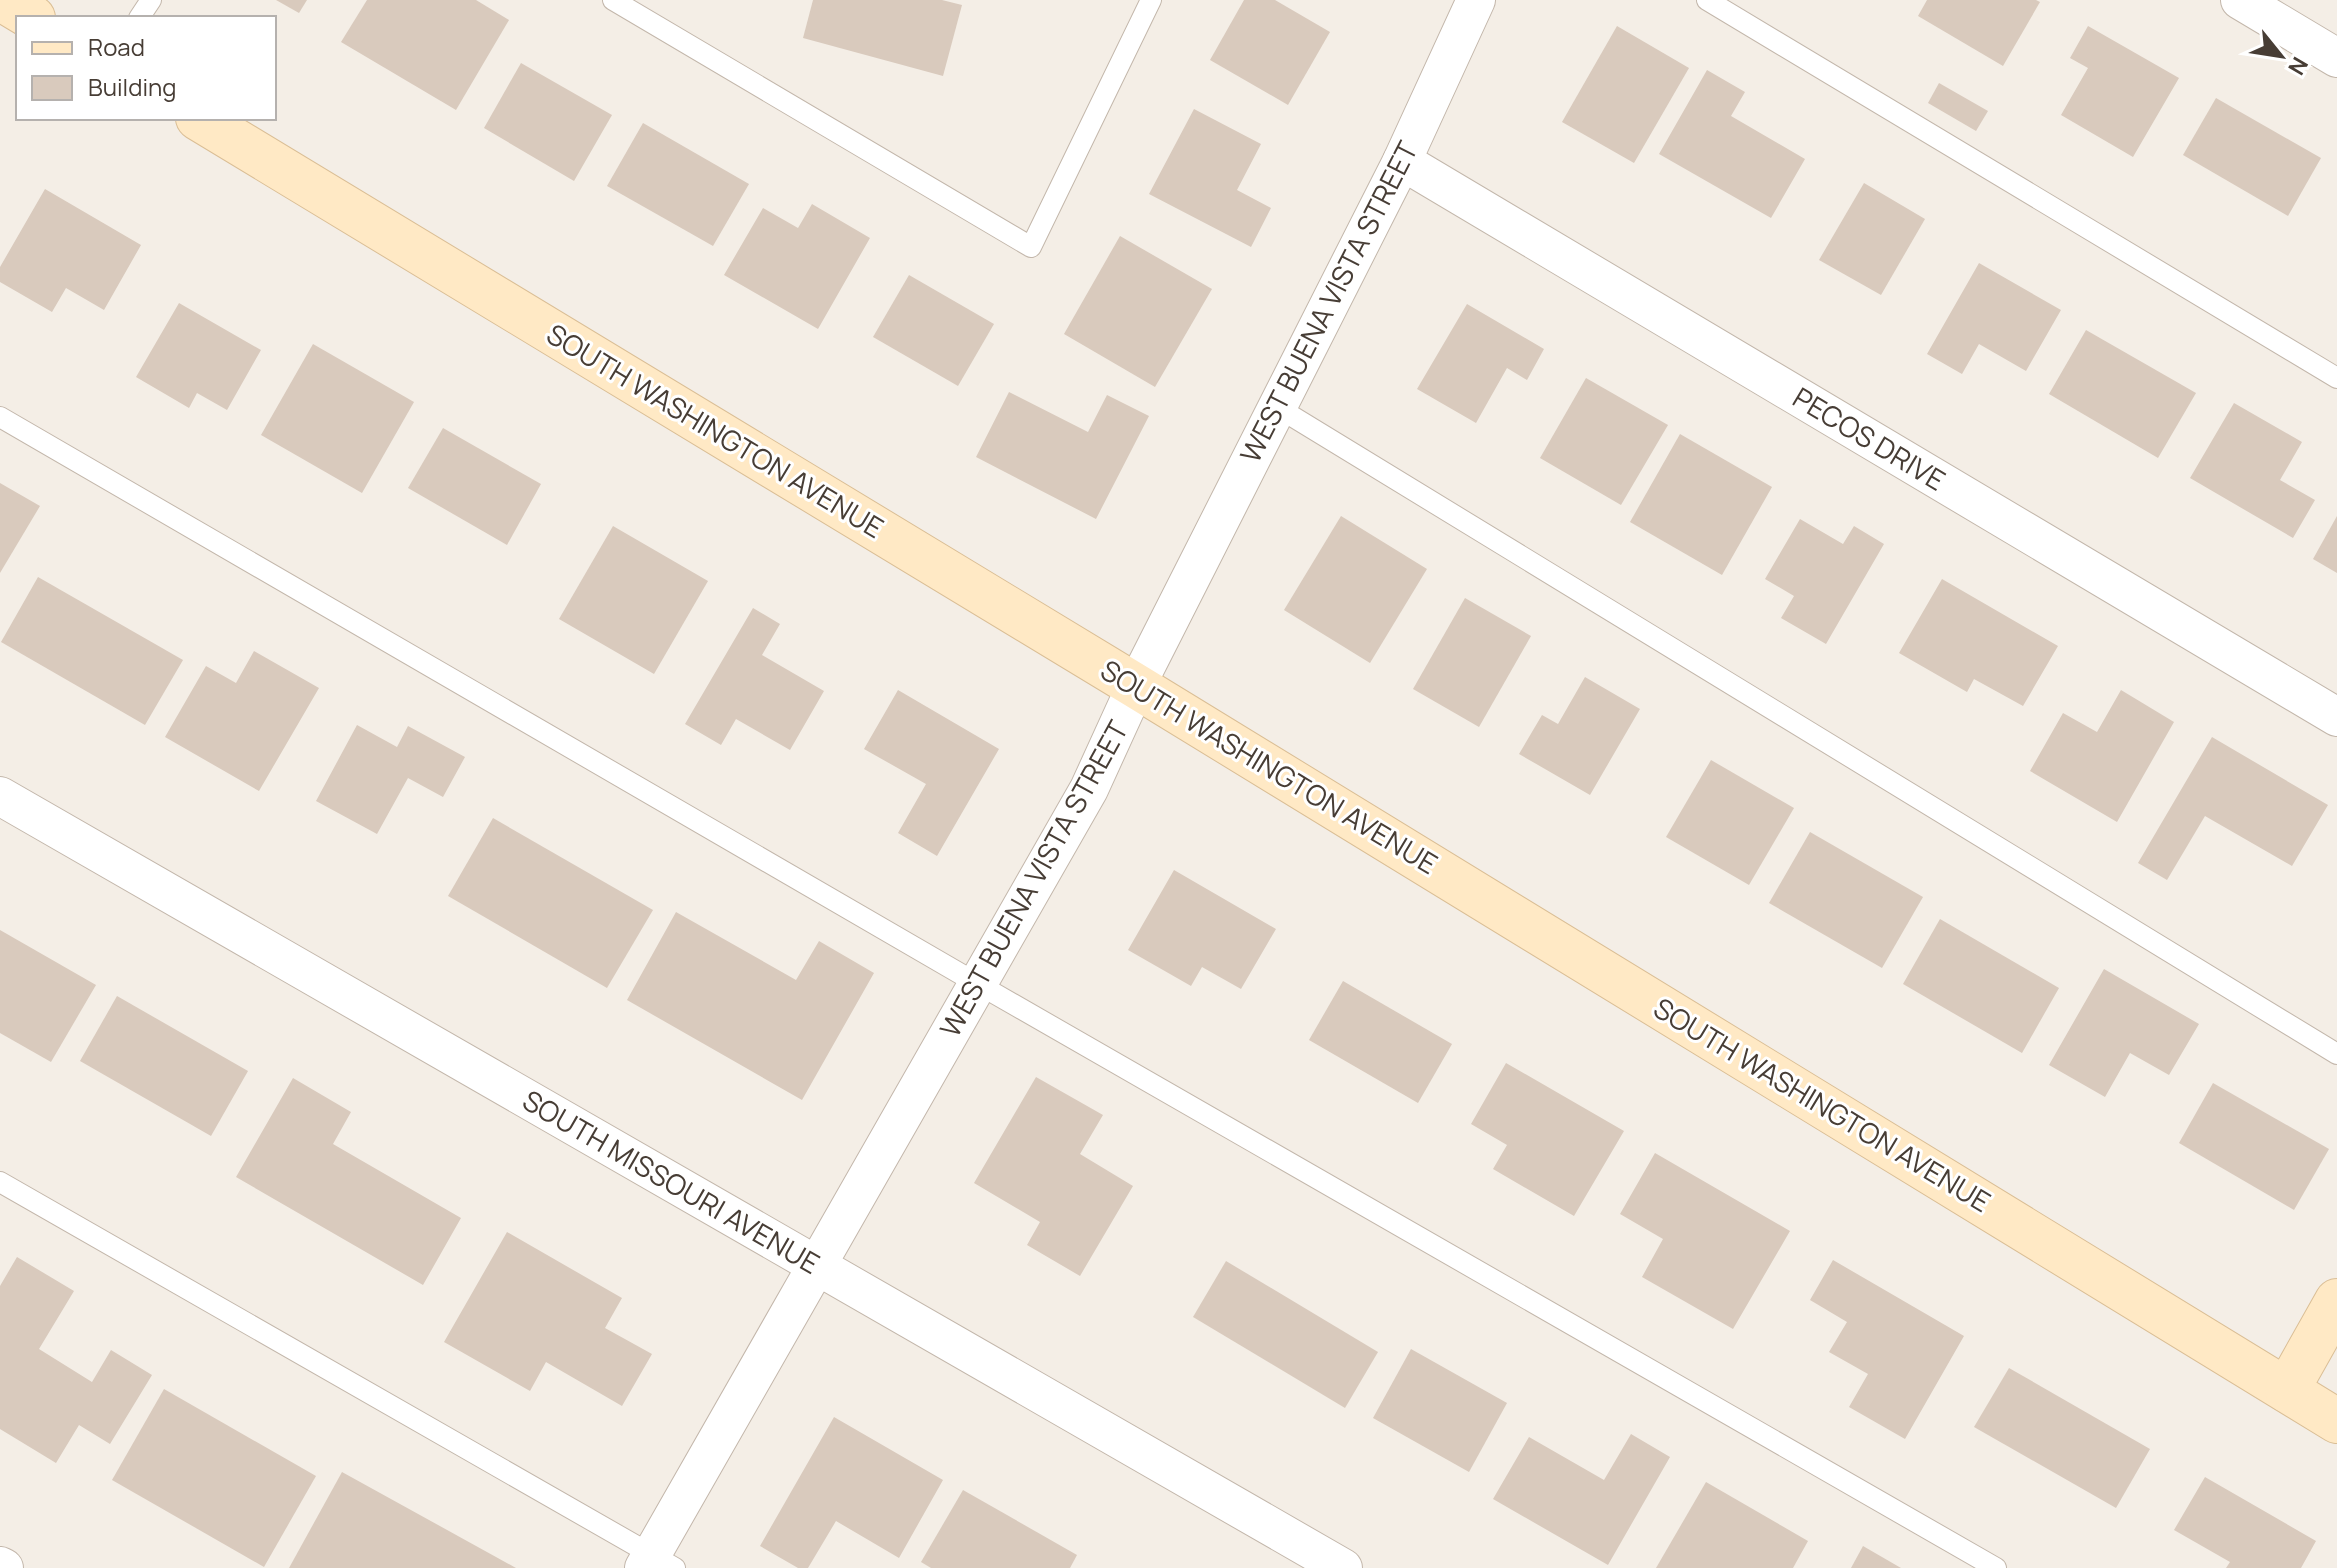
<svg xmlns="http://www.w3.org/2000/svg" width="2337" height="1568" font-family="Manrope,sans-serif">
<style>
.building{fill:#d9cabd}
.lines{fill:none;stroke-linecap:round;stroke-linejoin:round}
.lane-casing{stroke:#c3b7ab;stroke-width:22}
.street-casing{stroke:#c3b7ab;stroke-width:40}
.secondary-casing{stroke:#dabe95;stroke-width:46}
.lane{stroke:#fff;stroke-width:20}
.street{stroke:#fff;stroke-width:38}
.secondary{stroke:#ffe9c5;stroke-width:44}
.labels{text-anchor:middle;stroke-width:6;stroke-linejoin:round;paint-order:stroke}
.street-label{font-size:28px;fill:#473d35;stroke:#fff}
</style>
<rect width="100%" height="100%" fill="#f4eee6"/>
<!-- building -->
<g class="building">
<path d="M 276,0 L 307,0 L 299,13 Z"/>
<path d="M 367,0 L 476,0 L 509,20 L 456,110 L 341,42 Z"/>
<path d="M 813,0 L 942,0 L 962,5 L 943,76 L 803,38 Z"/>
<path d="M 1244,0 L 1275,0 L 1330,32 L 1288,105 L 1210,60 Z"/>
<path d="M 1927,0 L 2036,0 L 2040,2 L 2003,66 L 1918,16 Z"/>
<path d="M 1617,26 L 1689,68 L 1634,163 L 1562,122 Z"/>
<path d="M 2088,26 L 2179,78 L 2133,157 L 2061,115 L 2088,68 L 2070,58 Z"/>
<path d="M 521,63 L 612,115 L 574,181 L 484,128 Z"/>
<path d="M 1707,70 L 1745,92 L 1731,116 L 1805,159 L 1771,218 L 1659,154 Z"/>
<path d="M 1939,83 L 1988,111 L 1976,131 L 1928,103 Z"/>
<path d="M 2216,98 L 2321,158 L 2288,216 L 2183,155 Z"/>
<path d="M 1194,109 L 1261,144 L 1237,190 L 1271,208 L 1251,247 L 1149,194 Z"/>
<path d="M 643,123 L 749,184 L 713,246 L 607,186 Z"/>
<path d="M 1864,183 L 1925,219 L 1881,295 L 1819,260 Z"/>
<path d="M 45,189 L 141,245 L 104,310 L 66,288 L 52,312 L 0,282 L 0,267 Z"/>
<path d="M 812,204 L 870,238 L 818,329 L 724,275 L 763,208 L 798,228 Z"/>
<path d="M 1120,236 L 1212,289 L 1155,387 L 1064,334 Z"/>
<path d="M 1979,263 L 2061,310 L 2026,371 L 1979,344 L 1962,374 L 1927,354 Z"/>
<path d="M 909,275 L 994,324 L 958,386 L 873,337 Z"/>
<path d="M 179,303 L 261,350 L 227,410 L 197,393 L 189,408 L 136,377 Z"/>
<path d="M 1467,304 L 1544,349 L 1527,380 L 1507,368 L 1476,423 L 1417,389 Z"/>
<path d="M 2086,330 L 2196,393 L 2158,458 L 2049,394 Z"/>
<path d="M 313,344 L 414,402 L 362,493 L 261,435 Z"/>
<path d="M 1586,378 L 1668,425 L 1621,505 L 1540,458 Z"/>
<path d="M 1009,392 L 1088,432 L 1107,395 L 1149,416 L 1096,519 L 976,457 Z"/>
<path d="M 2234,403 L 2302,442 L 2280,480 L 2315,500 L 2293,538 L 2190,478 Z"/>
<path d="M 443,428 L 541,484 L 507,545 L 408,488 Z"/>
<path d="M 1680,434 L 1772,487 L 1722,575 L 1630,522 Z"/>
<path d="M 0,483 L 40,506 L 0,573 Z"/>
<path d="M 1341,516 L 1427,569 L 1370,663 L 1284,610 Z"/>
<path d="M 2337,516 L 2337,573 L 2313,559 Z"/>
<path d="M 1800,519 L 1843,544 L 1854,526 L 1884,544 L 1826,644 L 1781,618 L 1794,596 L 1765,579 Z"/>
<path d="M 613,526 L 708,581 L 654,674 L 559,619 Z"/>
<path d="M 38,577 L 183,660 L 145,725 L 1,642 Z"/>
<path d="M 1942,579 L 2058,646 L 2023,706 L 1974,679 L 1967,692 L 1899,653 Z"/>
<path d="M 1465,598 L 1531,636 L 1479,727 L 1413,689 Z"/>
<path d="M 753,608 L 780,624 L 762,655 L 824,691 L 790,750 L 736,719 L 721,745 L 685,724 Z"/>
<path d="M 254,651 L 319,688 L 259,791 L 165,737 L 206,666 L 236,683 Z"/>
<path d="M 1585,677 L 1640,709 L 1590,795 L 1519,754 L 1542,715 L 1558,724 Z"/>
<path d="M 898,690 L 999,749 L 937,856 L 898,833 L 926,784 L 864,749 Z"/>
<path d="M 2121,690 L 2174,722 L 2117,822 L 2030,771 L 2063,713 L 2097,732 Z"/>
<path d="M 357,725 L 397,747 L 408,726 L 465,757 L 443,797 L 408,778 L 377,834 L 316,801 Z"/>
<path d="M 2212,737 L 2328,805 L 2292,866 L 2205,816 L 2167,880 L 2138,863 Z"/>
<path d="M 1711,760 L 1794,808 L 1749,885 L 1666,837 Z"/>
<path d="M 493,818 L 653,910 L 607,988 L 448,896 Z"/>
<path d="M 1810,832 L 1923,897 L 1882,968 L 1769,903 Z"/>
<path d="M 1174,870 L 1276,929 L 1241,989 L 1202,967 L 1191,986 L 1128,950 Z"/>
<path d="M 676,912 L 796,980 L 819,941 L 874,973 L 802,1100 L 627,1000 Z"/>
<path d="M 1940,919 L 2059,988 L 2022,1053 L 1903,984 Z"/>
<path d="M 0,930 L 96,985 L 51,1062 L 0,1033 Z"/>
<path d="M 2104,969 L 2199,1024 L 2169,1075 L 2130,1053 L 2105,1097 L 2049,1065 Z"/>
<path d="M 1343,981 L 1452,1044 L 1418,1103 L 1309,1040 Z"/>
<path d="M 117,996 L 248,1071 L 211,1136 L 80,1061 Z"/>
<path d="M 1506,1063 L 1624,1131 L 1574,1216 L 1493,1169 L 1507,1145 L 1471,1124 Z"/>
<path d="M 1036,1077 L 1103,1115 L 1080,1154 L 1133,1186 L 1080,1276 L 1027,1245 L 1040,1222 L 974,1183 Z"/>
<path d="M 293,1078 L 351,1112 L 333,1144 L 461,1218 L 423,1285 L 236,1177 Z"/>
<path d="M 2213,1083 L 2329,1149 L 2294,1210 L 2179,1143 Z"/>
<path d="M 1655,1153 L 1790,1231 L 1733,1329 L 1642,1277 L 1663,1239 L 1620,1214 Z"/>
<path d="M 507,1232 L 622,1298 L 605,1328 L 652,1354 L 622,1406 L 546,1362 L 530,1391 L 444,1342 Z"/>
<path d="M 17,1257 L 74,1291 L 39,1349 L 92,1382 L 111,1350 L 152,1375 L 110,1444 L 79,1425 L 56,1463 L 0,1429 L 0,1286 Z"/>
<path d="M 1833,1260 L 1964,1336 L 1905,1439 L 1849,1407 L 1868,1374 L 1829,1352 L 1847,1322 L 1810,1300 Z"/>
<path d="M 1226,1261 L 1378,1352 L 1345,1408 L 1193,1317 Z"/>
<path d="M 1411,1349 L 1507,1403 L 1469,1472 L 1373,1418 Z"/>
<path d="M 2009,1368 L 2150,1449 L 2116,1508 L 1974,1427 Z"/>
<path d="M 164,1389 L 316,1476 L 264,1567 L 112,1480 Z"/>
<path d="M 834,1417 L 943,1480 L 899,1558 L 836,1521 L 808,1568 L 798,1568 L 760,1546 Z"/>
<path d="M 1631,1434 L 1670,1457 L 1608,1565 L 1493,1499 L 1529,1437 L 1604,1480 Z"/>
<path d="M 342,1472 L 516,1568 L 289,1568 Z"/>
<path d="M 2205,1477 L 2316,1541 L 2301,1568 L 2226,1568 L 2230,1562 L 2174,1530 Z"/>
<path d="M 1706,1482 L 1808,1541 L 1793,1568 L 1656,1568 Z"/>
<path d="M 963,1490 L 1077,1555 L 1070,1568 L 931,1568 L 921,1562 Z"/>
<path d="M 1863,1546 L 1901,1568 L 1851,1568 Z"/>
</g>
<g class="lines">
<!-- lane casing -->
<g class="lane-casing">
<g id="lane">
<path d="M 613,0 L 1031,247 L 1151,0"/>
<path d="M 1707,0 L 2337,378"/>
<path d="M 139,18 L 151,0"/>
<path d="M 1277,407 L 2337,1054"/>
<path d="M 0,417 L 978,984 L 1996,1568"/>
<path d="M 0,1182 L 675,1568"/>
</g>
</g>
<!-- street casing -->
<g class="street-casing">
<g id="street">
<path d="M 2240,0 L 2337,58"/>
<path d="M 1402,161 L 2337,717"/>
<path d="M 0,796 L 1343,1568"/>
<path d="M 0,1566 L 4,1568"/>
<path d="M 644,1568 L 1089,789 L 1136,686 L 1402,161 L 1476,0"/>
</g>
</g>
<!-- secondary casing -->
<g class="secondary-casing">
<g id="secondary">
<path d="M 3,0 L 33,18"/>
<path d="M 198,118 L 1136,686 L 2337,1421"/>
<path d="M 2287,1390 L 2337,1301"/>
</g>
</g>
<!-- lane -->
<use href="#lane" class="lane"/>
<!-- street -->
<use href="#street" class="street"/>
<!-- secondary -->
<use href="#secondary" class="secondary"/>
</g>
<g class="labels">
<!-- street labels -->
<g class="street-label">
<text transform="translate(1329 302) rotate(-63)" y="10">WEST BUENA VISTA STREET</text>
<text transform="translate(715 431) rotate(31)" y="10">SOUTH WASHINGTON AVENUE</text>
<text transform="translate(1869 439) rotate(31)" y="10">PECOS DRIVE</text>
<text transform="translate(1269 767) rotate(31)" y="10">SOUTH WASHINGTON AVENUE</text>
<text transform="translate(1034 879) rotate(-61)" y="10">WEST BUENA VISTA STREET</text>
<text transform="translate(1822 1105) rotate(31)" y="10">SOUTH WASHINGTON AVENUE</text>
<text transform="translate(671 1182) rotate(30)" y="10">SOUTH MISSOURI AVENUE</text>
</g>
</g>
<!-- legend -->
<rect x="16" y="16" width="260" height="104" fill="#ffffff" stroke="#b5b1ae" stroke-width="2"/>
<rect x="32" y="42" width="40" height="12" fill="#ffe9c5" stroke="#b5b1ae" stroke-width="2"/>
<text x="88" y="56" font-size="24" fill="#473d35">Road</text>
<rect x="32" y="76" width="40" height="24" fill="#d9cabd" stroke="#b5b1ae" stroke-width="2"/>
<text x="88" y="96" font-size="24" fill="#473d35">Building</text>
<!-- north arrow -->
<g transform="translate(2281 56) rotate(120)" stroke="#ffffff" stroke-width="6" paint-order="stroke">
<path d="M0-6L14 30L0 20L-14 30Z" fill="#473d35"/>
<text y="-12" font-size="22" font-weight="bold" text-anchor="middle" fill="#473d35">N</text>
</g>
</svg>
